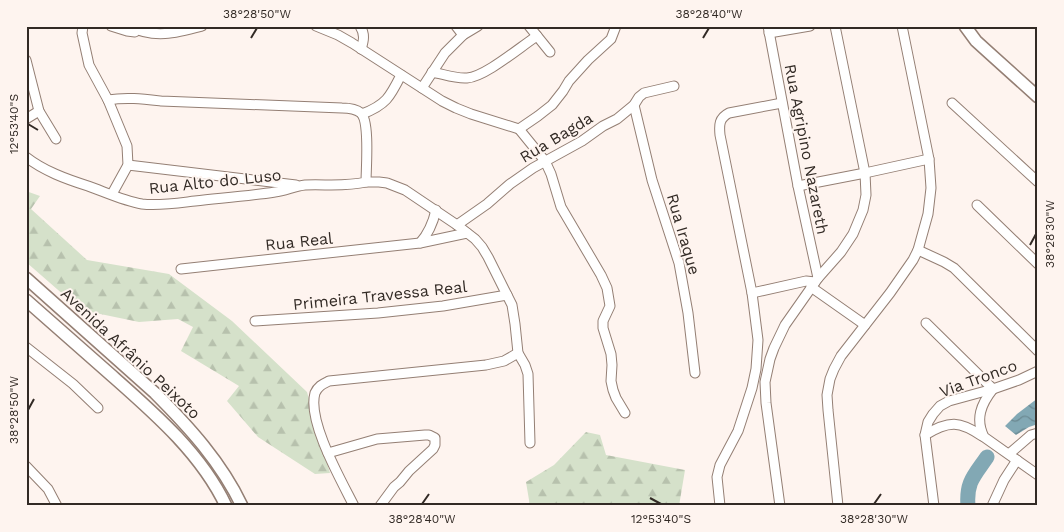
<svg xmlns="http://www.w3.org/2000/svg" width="1064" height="532" font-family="'Work Sans',sans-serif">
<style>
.forest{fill:url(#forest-firs)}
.water{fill:url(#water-waves)}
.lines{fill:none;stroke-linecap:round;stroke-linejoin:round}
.river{stroke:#82a8b4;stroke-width:15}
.minor-casing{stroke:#947f74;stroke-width:11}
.major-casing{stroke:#947f74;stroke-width:14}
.minor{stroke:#fff;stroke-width:9}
.major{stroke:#fff;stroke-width:11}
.ticks{fill:none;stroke:#322a25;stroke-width:2}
.labels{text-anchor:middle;stroke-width:4;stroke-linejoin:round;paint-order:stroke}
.street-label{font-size:16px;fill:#322a25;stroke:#fef4ef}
.neatline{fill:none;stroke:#322a25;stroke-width:2}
.ticks-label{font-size:12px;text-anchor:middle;fill:#322a25}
</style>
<defs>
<pattern id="forest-firs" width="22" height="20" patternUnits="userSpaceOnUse" patternTransform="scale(1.25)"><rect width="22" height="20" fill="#d5e1ca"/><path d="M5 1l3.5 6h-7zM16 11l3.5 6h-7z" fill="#b7c1ad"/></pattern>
<pattern id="water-waves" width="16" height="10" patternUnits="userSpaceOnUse" patternTransform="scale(1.25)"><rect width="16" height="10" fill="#82a8b4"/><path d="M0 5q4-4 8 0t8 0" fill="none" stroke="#6b8992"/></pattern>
</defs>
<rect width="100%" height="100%" fill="#fef4ef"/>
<!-- forest -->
<g class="forest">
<path d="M 26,191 L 40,196 L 31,209 L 87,260 L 169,274 L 232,321 L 307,392 L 330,473 L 315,474 L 258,437 L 227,401 L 239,386 L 181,351 L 193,327 L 178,319 L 139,322 L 81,310 L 26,262 Z"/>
<path d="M 586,432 L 600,435 L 606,455 L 685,470 L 679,506 L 530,506 L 526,482 L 554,465 Z"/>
</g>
<!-- water -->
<path class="water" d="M 1038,398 L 1038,424 L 1029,427 L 1016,435 L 1005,426 L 1017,414 Z"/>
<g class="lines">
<!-- river -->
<path class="river" d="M 968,506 C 966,482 974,476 987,457"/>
<!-- minor casing -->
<g class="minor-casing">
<g id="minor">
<path d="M 83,26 L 82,33 L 89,65 L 108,100 L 127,146 L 128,165 L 112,194"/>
<path d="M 111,26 L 127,31 L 135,32"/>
<path d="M 129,26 C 154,39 176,33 202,26"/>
<path d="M 316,26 L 338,35 L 352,43 L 442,101 L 456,108 L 471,114 L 519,129 L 538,116 L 552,105 L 563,91 L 569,81 L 588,60 L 611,39 L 616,26"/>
<path d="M 360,26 C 365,34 364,40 361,49"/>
<path d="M 456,26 L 463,35"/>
<path d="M 529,26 L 550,52"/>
<path d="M 768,26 L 798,186 L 818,278"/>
<path d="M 769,33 L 810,26"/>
<path d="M 26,60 L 39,111 L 56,139"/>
<path d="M 432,72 C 443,74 456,79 467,78 C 485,77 520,47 537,36"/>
<path d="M 422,88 L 445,53 L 463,35 L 478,26"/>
<path d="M 952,103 L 1038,182"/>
<path d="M 634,105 L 652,180 L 679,263 L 688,313 L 695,373"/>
<path d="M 362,114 C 386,105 390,97 401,75"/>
<path d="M 26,119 L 39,111"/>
<path d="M 519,129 L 545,161 L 551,174 L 561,207 L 601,275 L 607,288 L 610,306 L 603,321 L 603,328 L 611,354 L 612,365 L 611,381 L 613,390 L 616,398 L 625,413"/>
<path d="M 26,157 C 44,171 66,179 88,186 C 105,192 124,201 142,204 C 159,206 178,203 195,201 C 222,198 249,196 275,192 C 285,191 295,186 305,185 C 325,184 345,187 366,182 C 366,169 370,122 361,113 C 356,109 348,108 342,108 L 161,101 C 143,99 126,97 108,100"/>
<path d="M 128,165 L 296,185"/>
<path d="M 366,182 L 379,182 L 387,183 L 405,190 L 457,225 L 475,239 L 482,247 L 488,257 L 512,305 L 515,324 L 518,353 L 525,365 L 528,374 L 530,443"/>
<path d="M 798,186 L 865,173 L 929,159"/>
<path d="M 977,205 L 1038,264"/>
<path d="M 457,225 L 487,204 L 510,184 L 533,168 L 582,141 L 603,126 L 617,119 L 634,105 L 639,97 L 644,93 L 674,86"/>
<path d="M 420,243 C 429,233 433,223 436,210"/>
<path d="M 918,250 L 944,262 L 954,268 L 1038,351"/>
<path d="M 181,269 L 420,243 L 467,233"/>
<path d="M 811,287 L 865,325"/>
<path d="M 752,293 L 806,281 L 815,282"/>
<path d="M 255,321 L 378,313 L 443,306 L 507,295"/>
<path d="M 926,323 L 993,389"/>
<path d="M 26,347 L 73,384 L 98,408"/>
<path d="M 993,389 C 981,404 975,419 984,437 L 1038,475"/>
<path d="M 925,435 C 949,420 960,421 982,436"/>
<path d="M 328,453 L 377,439 L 425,435 L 429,435 L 435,438 L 435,445 L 433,449 L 409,471 L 400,482 L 394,487 L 380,506"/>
<path d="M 1009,454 L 1031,435 L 1038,433"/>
<path d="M 26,466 L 48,489 L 57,506"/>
<path d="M 354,506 C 341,480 307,421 315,393 C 318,386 323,384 329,381 L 486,365 L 504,361 L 518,353"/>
<path d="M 720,506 L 717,477 L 720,465 L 738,431 L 752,388 L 756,369 L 758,340 L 752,293 L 720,135 C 719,125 719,118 729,113 L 782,103"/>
<path d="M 780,506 L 766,403 L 765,382 L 770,359 L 774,348 L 785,325 L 818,278 L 841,252 L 853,234 L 863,210 L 866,195 L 865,173 L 835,26"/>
<path d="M 838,506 L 828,410 L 827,395 L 830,379 L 834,369 L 841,356 L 890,293 L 913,260 L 918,250 L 928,214 L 931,188 L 929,159 L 902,26"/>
<path d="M 934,506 L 925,435 L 928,422 L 933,414 L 940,406 L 949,401 L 993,389 L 1019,380 L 1038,371"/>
<path d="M 992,506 L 1004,480 L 1017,460"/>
</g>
</g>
<!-- major casing -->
<g class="major-casing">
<g id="major">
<path d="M 965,26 L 976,41 L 987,51 L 1038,97"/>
<path d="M 26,278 L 155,393 C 189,427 221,462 242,506"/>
<path d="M 26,300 C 54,325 82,349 110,374 C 153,412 201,453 226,506"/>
</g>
</g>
<!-- minor -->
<use href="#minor" class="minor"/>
<!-- major -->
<use href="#major" class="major"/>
</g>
<!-- ticks -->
<path class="ticks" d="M 251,38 L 257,28M 703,38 L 709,28M 28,124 L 38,130M 1030,245 L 1036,234M 28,410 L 34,399M 650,498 L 661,504M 422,504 L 429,494M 874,504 L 881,494"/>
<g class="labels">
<!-- street labels -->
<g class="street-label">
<text transform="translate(556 137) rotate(-31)" y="6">Rua Bagda</text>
<text transform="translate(807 149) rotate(79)" y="6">Rua Agripino Nazareth</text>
<text transform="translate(215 181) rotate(-6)" y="6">Rua Alto do Luso</text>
<text transform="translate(684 234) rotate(74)" y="6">Rua Iraque</text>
<text transform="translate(299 241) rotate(-6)" y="6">Rua Real</text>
<text transform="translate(380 295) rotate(-6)" y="6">Primeira Travessa Real</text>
<text transform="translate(131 353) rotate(43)" y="6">Avenida Afrânio Peixoto</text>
<text transform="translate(978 378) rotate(-20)" y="6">Via Tronco</text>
</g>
</g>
<!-- border -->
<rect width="1064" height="532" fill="none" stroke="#fef4ef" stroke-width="55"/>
<rect x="28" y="28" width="1008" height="476" class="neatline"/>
<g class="ticks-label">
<text x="257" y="18">38°28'50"W</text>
<text x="709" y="18">38°28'40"W</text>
<text transform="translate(14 124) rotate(-90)" y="4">12°53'40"S</text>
<text transform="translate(1050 234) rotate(-90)" y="4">38°28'30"W</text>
<text transform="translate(14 410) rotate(-90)" y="4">38°28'50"W</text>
<text x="422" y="523">38°28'40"W</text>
<text x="661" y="523">12°53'40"S</text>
<text x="874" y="523">38°28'30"W</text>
</g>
</svg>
